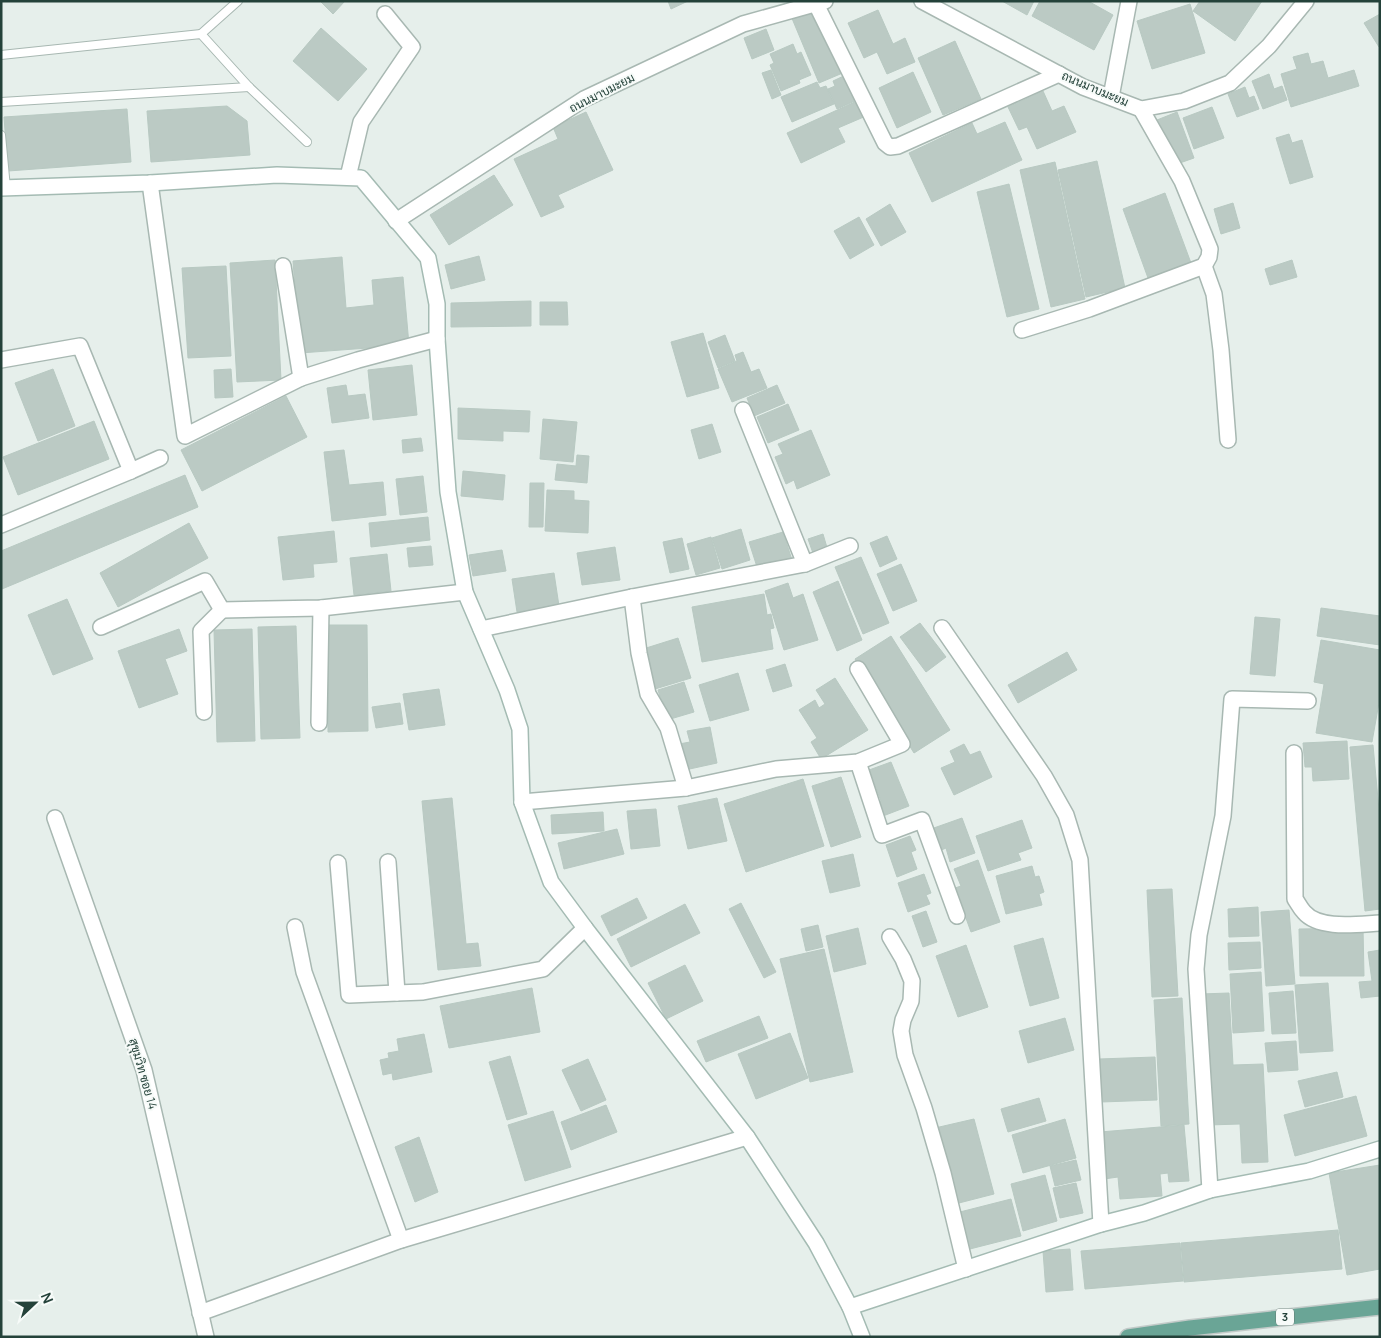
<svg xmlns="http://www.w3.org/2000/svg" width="1381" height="1338" font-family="Manrope,Sarabun,sans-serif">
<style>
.building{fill:#bbcac4;stroke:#b8c9c2}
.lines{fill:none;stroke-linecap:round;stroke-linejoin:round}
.lane-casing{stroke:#a8b8b2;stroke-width:10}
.street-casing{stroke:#a8b8b2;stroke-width:18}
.secondary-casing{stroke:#a4bbb3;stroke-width:18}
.primary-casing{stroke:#c2cac8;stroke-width:18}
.lane{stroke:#fff;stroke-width:8}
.street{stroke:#fff;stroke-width:15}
.secondary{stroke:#fff;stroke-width:15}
.primary{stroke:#6aa596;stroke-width:15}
.labels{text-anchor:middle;stroke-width:4;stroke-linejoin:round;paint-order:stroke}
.shield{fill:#f7fbf9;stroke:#637a73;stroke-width:1}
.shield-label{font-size:11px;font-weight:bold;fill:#24423a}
.street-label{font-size:12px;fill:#24423a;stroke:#f7fbf9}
</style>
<rect width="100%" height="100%" fill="#e6efeb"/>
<!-- building -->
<g class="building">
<path d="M 320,1 L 345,1 L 333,14 Z"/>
<path d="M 668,1 L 688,1 L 671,9 Z"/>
<path d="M 1002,1 L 1034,1 L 1027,15 Z"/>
<path d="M 1040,1 L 1088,1 L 1113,15 L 1094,50 L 1032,16 Z"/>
<path d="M 1200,1 L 1262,1 L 1235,41 L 1193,11 Z"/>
<path d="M 1190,4 L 1205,53 L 1152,69 L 1137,21 Z"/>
<path d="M 816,6 L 845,72 L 819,83 L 791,16 Z"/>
<path d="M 878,10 L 893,44 L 905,38 L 915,62 L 887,74 L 877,52 L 864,58 L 848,23 Z"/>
<path d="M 1380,14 L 1380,47 L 1379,47 L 1364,23 Z"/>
<path d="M 321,28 L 367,69 L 338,101 L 293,61 Z"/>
<path d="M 766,29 L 774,50 L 752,59 L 744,38 Z"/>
<path d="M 955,41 L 981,99 L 943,115 L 918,58 Z"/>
<path d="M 793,44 L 797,54 L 801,52 L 811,75 L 799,80 L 800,83 L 781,91 L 770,65 L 774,63 L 770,54 Z"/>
<path d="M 1308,53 L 1311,64 L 1323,61 L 1328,78 L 1354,70 L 1359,86 L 1291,107 L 1281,74 L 1297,69 L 1293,57 Z"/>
<path d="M 771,70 L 781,95 L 772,99 L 762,73 Z"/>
<path d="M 913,72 L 931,112 L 897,128 L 879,88 Z"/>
<path d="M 848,74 L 859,99 L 837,109 L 828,89 L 835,86 L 833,81 Z"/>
<path d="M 1269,74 L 1274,89 L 1282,86 L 1287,100 L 1263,109 L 1252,81 Z"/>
<path d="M 817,82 L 820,88 L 826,86 L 834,104 L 792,122 L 781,97 Z"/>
<path d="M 1245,87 L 1249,98 L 1254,96 L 1259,109 L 1237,117 L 1228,94 Z"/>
<path d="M 1043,91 L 1052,111 L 1064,106 L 1076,132 L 1037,149 L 1027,127 L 1019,130 L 1008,107 Z"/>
<path d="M 859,100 L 866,116 L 838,128 L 845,142 L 801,163 L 787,133 Z"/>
<path d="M 227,106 L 247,121 L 250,155 L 151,162 L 147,111 Z"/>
<path d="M 1212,107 L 1224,138 L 1194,149 L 1183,118 Z"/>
<path d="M 127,109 L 131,162 L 8,171 L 4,117 Z"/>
<path d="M 586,112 L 613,170 L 558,195 L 564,207 L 541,217 L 514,159 L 558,139 L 553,127 Z"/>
<path d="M 1177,112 L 1194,158 L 1174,165 L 1157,120 Z"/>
<path d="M 1005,122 L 1022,160 L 932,202 L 909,153 L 972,123 L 977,134 Z"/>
<path d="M 1289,134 L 1292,143 L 1302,140 L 1313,177 L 1290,184 L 1276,138 Z"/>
<path d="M 1097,161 L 1125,288 L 1086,297 L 1058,170 Z"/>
<path d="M 1055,162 L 1085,299 L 1051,307 L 1020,170 Z"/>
<path d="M 494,175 L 513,205 L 449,245 L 430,215 Z"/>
<path d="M 1009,184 L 1039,309 L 1007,317 L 977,192 Z"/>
<path d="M 1165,193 L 1191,263 L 1148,278 L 1123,209 Z"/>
<path d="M 1233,203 L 1240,228 L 1221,234 L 1214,209 Z"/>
<path d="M 890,204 L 906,232 L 881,246 L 866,219 Z"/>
<path d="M 859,217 L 874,245 L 850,259 L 834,231 Z"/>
<path d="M 479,256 L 485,280 L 451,289 L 445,265 Z"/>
<path d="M 342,257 L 346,308 L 374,305 L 372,280 L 403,277 L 409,345 L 300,353 L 293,261 Z"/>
<path d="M 275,260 L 281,380 L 237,382 L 230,263 Z"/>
<path d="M 1292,260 L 1297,277 L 1270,285 L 1265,269 Z"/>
<path d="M 226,266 L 231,356 L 188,358 L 182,268 Z"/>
<path d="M 531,301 L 531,326 L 451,327 L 451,303 Z"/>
<path d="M 540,302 L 567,302 L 568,325 L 540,325 Z"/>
<path d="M 703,333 L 719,388 L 687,397 L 671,342 Z"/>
<path d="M 725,335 L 735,361 L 718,368 L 708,342 Z"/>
<path d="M 743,352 L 751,372 L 759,369 L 767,388 L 732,402 L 718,369 L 737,361 L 735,355 Z"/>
<path d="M 412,365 L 417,415 L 373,420 L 368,370 Z"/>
<path d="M 53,369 L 75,426 L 38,441 L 15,383 Z"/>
<path d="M 231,369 L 233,397 L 215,398 L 214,370 Z"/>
<path d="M 346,385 L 348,396 L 365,394 L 369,418 L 332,423 L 327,388 Z"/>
<path d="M 777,385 L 785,403 L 754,416 L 747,398 Z"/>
<path d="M 286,396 L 307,437 L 202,491 L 181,450 Z"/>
<path d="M 788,404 L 799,430 L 768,443 L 757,417 Z"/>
<path d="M 458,408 L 530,411 L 529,432 L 503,431 L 503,441 L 458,439 Z"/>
<path d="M 543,419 L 577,422 L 573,462 L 540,459 Z"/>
<path d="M 94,421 L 109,459 L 18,495 L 3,457 Z"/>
<path d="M 712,424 L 721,452 L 699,459 L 691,430 Z"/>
<path d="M 811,430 L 830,475 L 797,489 L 794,480 L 786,484 L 775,457 L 783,454 L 778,444 Z"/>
<path d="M 421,438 L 423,451 L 403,453 L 402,440 Z"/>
<path d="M 344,450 L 349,485 L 383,482 L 386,515 L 332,521 L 324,452 Z"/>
<path d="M 577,455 L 589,456 L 587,483 L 555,480 L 557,464 L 576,466 Z"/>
<path d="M 463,471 L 505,475 L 503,500 L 461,496 Z"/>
<path d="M 185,475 L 198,507 L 2,589 L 1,551 Z"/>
<path d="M 423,476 L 427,512 L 400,515 L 396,479 Z"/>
<path d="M 530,483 L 544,483 L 543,527 L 529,527 Z"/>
<path d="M 547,490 L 574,491 L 574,500 L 589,501 L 588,533 L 545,531 Z"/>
<path d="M 428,517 L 430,540 L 371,547 L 369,523 Z"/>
<path d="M 189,523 L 208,558 L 118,607 L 100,573 Z"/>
<path d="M 741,529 L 750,560 L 722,569 L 712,538 Z"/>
<path d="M 334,531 L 337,562 L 313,564 L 314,577 L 283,580 L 278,537 Z"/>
<path d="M 783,532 L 792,560 L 758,570 L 749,542 Z"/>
<path d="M 823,534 L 828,551 L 814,556 L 808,539 Z"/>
<path d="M 887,536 L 897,559 L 880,567 L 870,543 Z"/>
<path d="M 711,537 L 720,568 L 696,575 L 687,544 Z"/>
<path d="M 682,538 L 689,569 L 670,573 L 663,542 Z"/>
<path d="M 431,546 L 433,565 L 409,567 L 407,548 Z"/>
<path d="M 615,547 L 620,580 L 582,585 L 577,553 Z"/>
<path d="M 502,550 L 506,571 L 473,576 L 469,555 Z"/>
<path d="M 387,554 L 391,591 L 354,595 L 350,558 Z"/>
<path d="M 861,557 L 889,623 L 863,634 L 835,567 Z"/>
<path d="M 901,564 L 917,601 L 893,611 L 877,574 Z"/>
<path d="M 554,573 L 559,606 L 517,612 L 512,579 Z"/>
<path d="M 838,581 L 862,640 L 837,651 L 813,592 Z"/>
<path d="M 788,583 L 793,598 L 803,594 L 818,640 L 784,650 L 765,591 Z"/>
<path d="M 764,594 L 767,615 L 771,614 L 774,628 L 770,629 L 773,649 L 702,662 L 692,607 Z"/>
<path d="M 67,599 L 93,659 L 53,675 L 28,615 Z"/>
<path d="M 1321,608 L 1380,616 L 1380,645 L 1317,636 Z"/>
<path d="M 1255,617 L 1280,619 L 1275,676 L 1250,674 Z"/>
<path d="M 920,623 L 946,657 L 926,672 L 900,637 Z"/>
<path d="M 327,625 L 367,625 L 368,731 L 328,732 Z"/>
<path d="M 296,626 L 300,738 L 261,739 L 258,627 Z"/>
<path d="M 179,629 L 187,651 L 165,659 L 178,694 L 139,708 L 118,651 Z"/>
<path d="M 252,629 L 255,741 L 217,742 L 214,630 Z"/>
<path d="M 891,636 L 950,730 L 914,753 L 855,659 Z"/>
<path d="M 678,638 L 691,678 L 655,689 L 643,649 Z"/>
<path d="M 1321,640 L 1380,650 L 1380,697 L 1372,742 L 1316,733 L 1324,684 L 1314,682 Z"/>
<path d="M 1067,652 L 1077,670 L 1018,703 L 1008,685 Z"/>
<path d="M 785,664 L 792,686 L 773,692 L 766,670 Z"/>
<path d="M 738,673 L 749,710 L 710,721 L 699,685 Z"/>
<path d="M 835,678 L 868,730 L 821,759 L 811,742 L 817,738 L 799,710 L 815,700 L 819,708 L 825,704 L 816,690 Z"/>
<path d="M 684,682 L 694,712 L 667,720 L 658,690 Z"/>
<path d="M 439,689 L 445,725 L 409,730 L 403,694 Z"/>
<path d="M 400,703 L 403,724 L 376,728 L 372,707 Z"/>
<path d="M 710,727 L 717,763 L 685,770 L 679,744 L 690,742 L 687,731 Z"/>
<path d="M 1347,741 L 1349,779 L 1313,781 L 1312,767 L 1305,767 L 1303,743 Z"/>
<path d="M 964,744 L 970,755 L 980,751 L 992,777 L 954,795 L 941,768 L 955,762 L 950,751 Z"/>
<path d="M 1373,745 L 1380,821 L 1380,909 L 1365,911 L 1350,747 Z"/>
<path d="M 891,762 L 909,806 L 883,816 L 877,802 L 881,801 L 869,770 Z"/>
<path d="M 841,777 L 861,837 L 831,847 L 812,786 Z"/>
<path d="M 803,779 L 824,846 L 746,872 L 724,804 Z"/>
<path d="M 452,798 L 466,944 L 478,943 L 481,966 L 438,970 L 422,801 Z"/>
<path d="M 717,798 L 727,841 L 688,849 L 678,806 Z"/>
<path d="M 656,809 L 660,846 L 631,849 L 627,811 Z"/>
<path d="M 603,812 L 604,831 L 552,834 L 551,815 Z"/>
<path d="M 962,818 L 975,853 L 950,862 L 946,848 L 939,851 L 931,829 Z"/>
<path d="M 1022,820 L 1032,848 L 1018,853 L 1021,860 L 988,871 L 976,836 Z"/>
<path d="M 617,829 L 624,854 L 564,869 L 558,843 Z"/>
<path d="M 910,836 L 916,850 L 911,852 L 917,869 L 897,877 L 886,845 Z"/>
<path d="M 853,854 L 860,886 L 830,893 L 822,861 Z"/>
<path d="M 978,860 L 1000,922 L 971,932 L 955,888 L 961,886 L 954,869 Z"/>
<path d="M 1032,866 L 1035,877 L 1039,876 L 1044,892 L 1039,894 L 1042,905 L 1006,914 L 996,876 Z"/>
<path d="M 924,874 L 931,893 L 926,895 L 930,904 L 908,912 L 898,883 Z"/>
<path d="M 1172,889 L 1178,996 L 1152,997 L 1147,890 Z"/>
<path d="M 637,898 L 647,918 L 611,936 L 601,916 Z"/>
<path d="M 741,903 L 776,972 L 764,978 L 729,909 Z"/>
<path d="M 685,904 L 700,933 L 631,967 L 617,939 Z"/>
<path d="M 1258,907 L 1259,936 L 1229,937 L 1228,909 Z"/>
<path d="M 1289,910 L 1295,984 L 1266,986 L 1261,912 Z"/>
<path d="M 926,911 L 937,942 L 923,947 L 912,916 Z"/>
<path d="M 818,925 L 823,947 L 806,951 L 801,929 Z"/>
<path d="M 858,928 L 866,964 L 834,972 L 826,936 Z"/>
<path d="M 1363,928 L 1364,976 L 1300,976 L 1299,929 Z"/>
<path d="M 1043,938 L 1059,998 L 1030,1006 L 1014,946 Z"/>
<path d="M 1260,942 L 1261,968 L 1229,970 L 1228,943 Z"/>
<path d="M 966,945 L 988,1007 L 958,1017 L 936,956 Z"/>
<path d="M 824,949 L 853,1072 L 810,1082 L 780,959 Z"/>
<path d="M 1380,950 L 1380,996 L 1361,998 L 1359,982 L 1372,981 L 1368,952 Z"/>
<path d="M 685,965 L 703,1001 L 666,1019 L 648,983 Z"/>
<path d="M 1261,972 L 1264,1031 L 1233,1033 L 1230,974 Z"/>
<path d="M 1328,983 L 1333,1051 L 1300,1053 L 1295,985 Z"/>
<path d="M 532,988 L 540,1032 L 449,1048 L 440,1006 Z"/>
<path d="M 1293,991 L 1296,1033 L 1272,1034 L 1269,993 Z"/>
<path d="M 1229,993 L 1233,1065 L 1263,1064 L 1268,1162 L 1242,1163 L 1240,1124 L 1208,1125 L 1201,994 Z"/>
<path d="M 1182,998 L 1189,1124 L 1161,1126 L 1154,1000 Z"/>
<path d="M 759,1016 L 768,1038 L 706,1062 L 697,1041 Z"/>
<path d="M 1065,1018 L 1074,1050 L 1028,1063 L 1019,1031 Z"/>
<path d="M 790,1033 L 808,1078 L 756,1099 L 738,1054 Z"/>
<path d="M 424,1034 L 432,1072 L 393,1080 L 392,1073 L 383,1075 L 380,1060 L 389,1058 L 388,1053 L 399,1051 L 397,1039 Z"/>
<path d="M 1296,1041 L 1298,1070 L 1268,1072 L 1265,1043 Z"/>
<path d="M 510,1056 L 527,1114 L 507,1120 L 489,1062 Z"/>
<path d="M 1155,1057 L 1157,1100 L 1101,1102 L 1099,1059 Z"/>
<path d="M 588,1059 L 606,1100 L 581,1111 L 562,1070 Z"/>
<path d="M 1337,1072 L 1343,1097 L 1305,1107 L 1298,1081 Z"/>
<path d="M 1356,1096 L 1367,1136 L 1295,1156 L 1284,1115 Z"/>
<path d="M 1039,1098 L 1046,1121 L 1008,1132 L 1001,1109 Z"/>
<path d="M 606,1105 L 617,1132 L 571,1150 L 561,1122 Z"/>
<path d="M 553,1111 L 571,1167 L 525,1181 L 508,1125 Z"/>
<path d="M 974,1119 L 994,1194 L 955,1204 L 935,1128 Z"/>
<path d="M 1065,1119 L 1076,1158 L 1023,1173 L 1012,1135 Z"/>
<path d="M 1184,1125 L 1189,1181 L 1169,1182 L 1168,1173 L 1160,1174 L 1162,1196 L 1120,1199 L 1118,1177 L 1104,1179 L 1100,1132 Z"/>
<path d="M 419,1137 L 438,1192 L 415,1202 L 395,1147 Z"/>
<path d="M 1076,1160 L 1081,1180 L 1055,1186 L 1050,1166 Z"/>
<path d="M 1380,1165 L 1380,1269 L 1347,1275 L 1329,1173 Z"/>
<path d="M 1045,1175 L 1057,1221 L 1023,1231 L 1011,1184 Z"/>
<path d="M 1076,1183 L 1083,1213 L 1060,1218 L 1053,1188 Z"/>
<path d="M 1011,1199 L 1021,1236 L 966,1250 L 956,1213 Z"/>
<path d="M 1338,1230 L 1342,1269 L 1184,1282 L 1181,1243 Z"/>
<path d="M 1180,1243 L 1183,1281 L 1085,1289 L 1081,1251 Z"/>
<path d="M 1070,1249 L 1073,1290 L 1046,1292 L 1043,1251 Z"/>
</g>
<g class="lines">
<!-- lane casing -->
<g class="lane-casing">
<g id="lane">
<path d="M 201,34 L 238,1"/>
<path d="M 1,55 L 201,34 L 249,87 L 307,142"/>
<path d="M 1,102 L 249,87"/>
<path d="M 1,135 L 6,188"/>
</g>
</g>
<!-- street casing -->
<g class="street-casing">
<g id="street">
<path d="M 922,1 L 1083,87 L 1141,109 L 1184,101 L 1230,83 L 1269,46 L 1306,1"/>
<path d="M 816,4 L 885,143 L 890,147 L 898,146 L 1059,74"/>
<path d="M 1111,97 L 1129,1"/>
<path d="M 348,177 L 361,122 L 412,47 L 385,14"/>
<path d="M 150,183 L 185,436 L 301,378 L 358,360 L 437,339"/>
<path d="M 396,221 L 584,99 L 743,24 L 825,1"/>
<path d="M 283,266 L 301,378"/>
<path d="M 1204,266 L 1214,294 L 1221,350 L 1228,440"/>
<path d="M 1022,330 L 1089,309 L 1204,266 L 1209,257 L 1210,249 L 1182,181 L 1141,109"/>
<path d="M 1,360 L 80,346 L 131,471 L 160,458"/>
<path d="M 743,410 L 805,564"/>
<path d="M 1,525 L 131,471"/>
<path d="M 632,597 L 639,653 L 648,694 L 668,728 L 686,788"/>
<path d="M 101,627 L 205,581 L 222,610 L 321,608 L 465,592"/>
<path d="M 942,628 L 1044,776 L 1066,815 L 1080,860 L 1101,1224"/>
<path d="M 481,629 L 632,597 L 805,564 L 850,546"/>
<path d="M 204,712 L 201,631 L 222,610"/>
<path d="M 319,723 L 321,608"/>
<path d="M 1294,753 L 1295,899 C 1298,903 1300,908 1304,912 C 1319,930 1358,924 1380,923"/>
<path d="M 858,762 L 882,835 L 922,820 L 957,916"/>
<path d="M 522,802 L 686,788 L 776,769 L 858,762 L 902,744 L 858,669"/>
<path d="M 55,818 L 144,1070 L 206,1337"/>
<path d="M 388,862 L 397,993 L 423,992 L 543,969 L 585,928"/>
<path d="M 338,863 L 349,995 L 397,993"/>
<path d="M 295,927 L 304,972 L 401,1240"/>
<path d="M 890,937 L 903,959 L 912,981 L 911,1001 L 903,1020 L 901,1031 L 905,1055 L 924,1108 L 943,1173 L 966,1269"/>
<path d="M 1210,1190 L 1196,969 L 1199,935 L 1223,816 L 1232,699 L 1308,701"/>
<path d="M 200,1313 L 401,1240 L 747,1137"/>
</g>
</g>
<!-- secondary casing -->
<g class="secondary-casing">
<g id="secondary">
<path d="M 1,188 L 150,183 L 277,175 L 361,178 L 428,258 L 437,304 L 437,339 L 448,492 L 465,592 L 507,690 L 520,729 L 522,802 L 551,882 L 585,928 L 747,1137 L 816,1243 L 850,1307 L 862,1337"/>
<path d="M 850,1307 L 1101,1224 L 1144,1213 L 1210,1190 L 1309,1171 L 1380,1149"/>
</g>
</g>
<!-- primary casing -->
<g class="primary-casing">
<path id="primary" d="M 1128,1337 L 1190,1328 L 1380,1307"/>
</g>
<!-- lane -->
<use href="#lane" class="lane"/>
<!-- street -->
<use href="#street" class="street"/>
<!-- secondary -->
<use href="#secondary" class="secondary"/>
<!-- primary -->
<use href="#primary" class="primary"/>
</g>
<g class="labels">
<!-- shield labels -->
<rect class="shield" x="1276" y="1308.5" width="18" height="17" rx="4"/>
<g class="shield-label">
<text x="1285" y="1321">3</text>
</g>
<!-- street labels -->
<g class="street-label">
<text transform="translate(1095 89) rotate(23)" y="4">ถนนมาบมะยม</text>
<text transform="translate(602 93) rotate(-27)" y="4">ถนนมาบมะยม</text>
<text transform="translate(143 1074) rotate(74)" y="4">สุขุมวิท ซอย 14</text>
</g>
</g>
<!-- border -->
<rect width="1381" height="1338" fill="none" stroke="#24423a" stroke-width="5"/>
<!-- north arrow -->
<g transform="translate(35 1303) rotate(68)" stroke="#f7fbf9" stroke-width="4" paint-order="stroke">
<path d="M0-4L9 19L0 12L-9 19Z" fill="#24423a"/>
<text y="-8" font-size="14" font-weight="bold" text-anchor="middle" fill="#24423a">N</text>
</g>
</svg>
